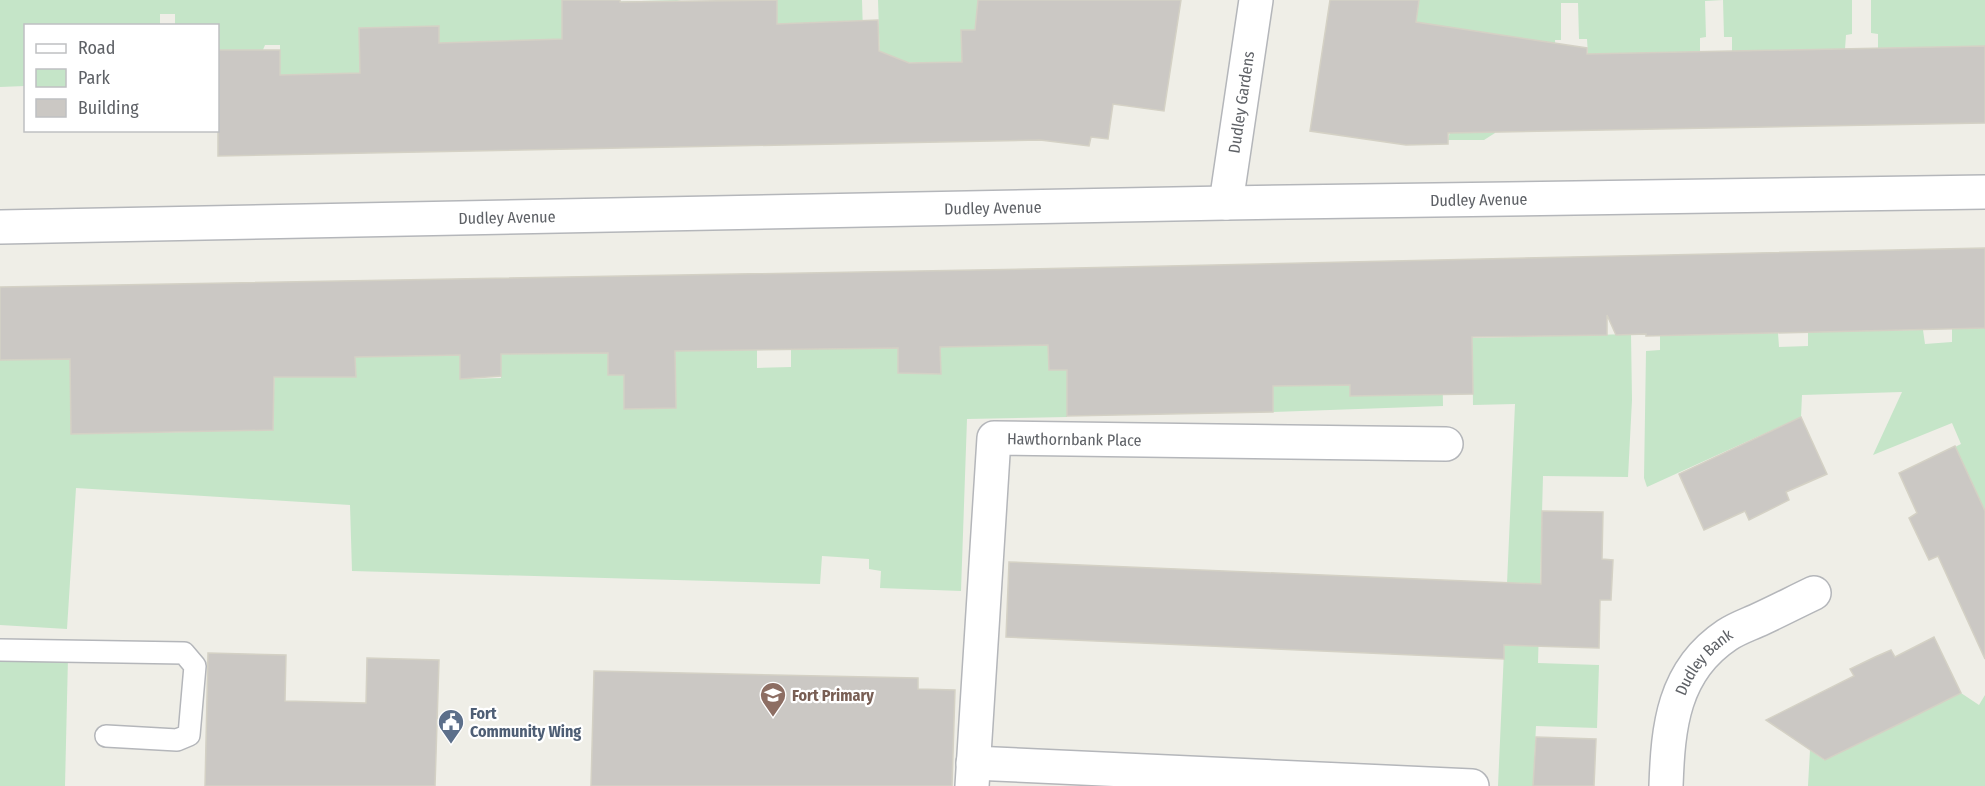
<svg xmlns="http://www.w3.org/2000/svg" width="1985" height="786" font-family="'Fira Sans Condensed',sans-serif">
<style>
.green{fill:#c5e5c8}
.building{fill:#cbc8c4;stroke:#d4d1c5;stroke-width:1.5}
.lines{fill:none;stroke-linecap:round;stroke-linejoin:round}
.service-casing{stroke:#b4b6ba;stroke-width:24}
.minor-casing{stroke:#b4b6ba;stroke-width:36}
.service{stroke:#fff;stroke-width:21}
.minor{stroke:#fff;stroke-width:33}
.labels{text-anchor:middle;stroke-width:4.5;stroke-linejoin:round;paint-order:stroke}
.street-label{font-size:16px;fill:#5e6166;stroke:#fff}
.education-label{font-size:16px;font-weight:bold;fill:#785e54;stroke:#fff;text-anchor:start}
.service-label{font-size:16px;font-weight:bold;fill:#4e5e75;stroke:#fff;text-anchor:start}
</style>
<rect width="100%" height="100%" fill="#efeee7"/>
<!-- green -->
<g class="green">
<path d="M 0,0 L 562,0 L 562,3 L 681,0 L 677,1 L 677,18 L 492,71 L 491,41 L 462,42 L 462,48 L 359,28 L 360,73 L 280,75 L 280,45 L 265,45 L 249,83 L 218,83 L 218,26 L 175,25 L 175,14 L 160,14 L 160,25 L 26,26 L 25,86 L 0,87 Z"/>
<path d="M 777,0 L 862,0 L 863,33 L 791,65 L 790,23 L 777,24 Z"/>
<path d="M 878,0 L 1048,0 L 1071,138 L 1032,140 L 1030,30 L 962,62 L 880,63 Z"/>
<path d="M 1419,0 L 1852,0 L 1852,34 L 1846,35 L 1845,49 L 1732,51 L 1732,37 L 1724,37 L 1723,0 L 1705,1 L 1706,37 L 1700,38 L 1700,52 L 1588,55 L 1587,39 L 1579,39 L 1578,3 L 1561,3 L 1561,40 L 1555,40 L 1556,55 L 1495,100 L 1495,133 L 1484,140 L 1448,140 L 1451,127 L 1416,22 Z"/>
<path d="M 1871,0 L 1985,0 L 1985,46 L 1878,48 L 1878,34 L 1871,33 Z"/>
<path d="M 1985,328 L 1985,511 L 1955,447 L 1961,444 L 1952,423 L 1873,455 L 1902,392 L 1802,395 L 1801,417 L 1647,487 L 1644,478 L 1646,351 L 1660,350 L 1660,335 L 1778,333 L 1779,347 L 1808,346 L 1808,332 L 1923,330 L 1925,344 L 1952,342 L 1952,329 Z"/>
<path d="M 1631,334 L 1632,400 L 1628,477 L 1543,476 L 1538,663 L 1599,665 L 1597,728 L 1536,726 L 1533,786 L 1498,786 L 1515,404 L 1473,405 L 1472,338 Z"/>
<path d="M 1048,345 L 1049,370 L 1067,370 L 1067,417 L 967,419 L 961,591 L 880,588 L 881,571 L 869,569 L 869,559 L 822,556 L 820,584 L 352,571 L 350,505 L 76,488 L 67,629 L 0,625 L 0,360 L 70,359 L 71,434 L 194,432 L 193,357 L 250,357 L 250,431 L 273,430 L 275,358 L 356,376 L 355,357 L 460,355 L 461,379 L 501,378 L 501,354 L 608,352 L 608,374 L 624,375 L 625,408 L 675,351 L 757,350 L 757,368 L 791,367 L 791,349 L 898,348 L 898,373 L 941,372 L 940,347 Z"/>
<path d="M 1442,349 L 1443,406 L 1273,412 L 1273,386 L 1290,386 Z"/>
<path d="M 0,655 L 68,657 L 65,786 L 0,786 Z"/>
<path d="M 1961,693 L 1979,705 L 1985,695 L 1985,786 L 1808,786 L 1810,750 L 1824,760 Z"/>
</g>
<!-- building -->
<g class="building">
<path d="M 562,0 L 620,0 L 620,2 L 777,0 L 777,24 L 878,20 L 879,51 L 909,63 L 962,62 L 961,30 L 975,30 L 978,0 L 1181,0 L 1164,111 L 1113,104 L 1108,139 L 1091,137 L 1089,146 L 1040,140 L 218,156 L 218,50 L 280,50 L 280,75 L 360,73 L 359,28 L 439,26 L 439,43 L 562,39 Z"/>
<path d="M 1330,0 L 1419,0 L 1416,22 L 1587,48 L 1587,54 L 1985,46 L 1985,123 L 1448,133 L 1448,144 L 1406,145 L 1310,131 Z"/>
<path d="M 1985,248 L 1985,328 L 1646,336 L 1646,334 L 1616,335 L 1607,315 L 1607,335 L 1472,337 L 1473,394 L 1350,396 L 1350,385 L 1273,386 L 1273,412 L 1067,416 L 1067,370 L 1049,370 L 1048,345 L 940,347 L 941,374 L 898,373 L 898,348 L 675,351 L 676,408 L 624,409 L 624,375 L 608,375 L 608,353 L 501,354 L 501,376 L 460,379 L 460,355 L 355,357 L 356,377 L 274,377 L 273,430 L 71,434 L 70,359 L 0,360 L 0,287 L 1028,269 Z"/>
<path d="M 1801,417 L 1827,474 L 1786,492 L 1789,500 L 1749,520 L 1745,511 L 1704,530 L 1679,474 Z"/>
<path d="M 1955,446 L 1985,511 L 1985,659 L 1938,556 L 1929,560 L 1909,518 L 1917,513 L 1899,473 Z"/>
<path d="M 1542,511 L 1603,512 L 1602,559 L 1613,560 L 1611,600 L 1600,600 L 1599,648 L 1504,645 L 1504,659 L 1006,637 L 1009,562 L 1541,584 Z"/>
<path d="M 1934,637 L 1961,693 L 1901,723 L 1825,760 L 1766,720 L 1854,676 L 1850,669 L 1875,657 L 1891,650 L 1895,657 Z"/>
<path d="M 208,653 L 286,655 L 285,701 L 366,703 L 367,658 L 439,660 L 435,786 L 205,786 Z"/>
<path d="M 594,671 L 918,678 L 918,689 L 955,690 L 952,786 L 591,786 Z"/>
<path d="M 1536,737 L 1596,739 L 1594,786 L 1533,786 Z"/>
</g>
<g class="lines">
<!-- service casing -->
<g class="service-casing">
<path id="service" d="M 0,650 L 184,653 L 195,666 L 189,735 L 177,740 L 106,736"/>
</g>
<!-- minor casing -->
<g class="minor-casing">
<g id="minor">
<path id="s1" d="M 1226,203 L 1256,0"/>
<path id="s2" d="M 0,227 L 1226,203 L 1985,192"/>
<path d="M 973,763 L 1472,786"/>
<path id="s3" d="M 972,786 L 994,438 L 1446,444"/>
<path id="s4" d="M 1666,786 C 1668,727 1673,671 1727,635 C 1736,629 1747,625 1756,621 C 1776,612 1795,602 1814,593"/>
</g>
</g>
<!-- service -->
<use href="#service" class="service"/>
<!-- minor -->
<use href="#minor" class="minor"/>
</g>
<!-- icons -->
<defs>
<g id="school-pin" transform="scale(1.35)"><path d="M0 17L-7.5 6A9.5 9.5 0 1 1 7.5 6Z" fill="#8d6e63" stroke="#fff"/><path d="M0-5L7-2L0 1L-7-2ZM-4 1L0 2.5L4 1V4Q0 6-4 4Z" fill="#fff"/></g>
<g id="civic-pin" transform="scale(1.35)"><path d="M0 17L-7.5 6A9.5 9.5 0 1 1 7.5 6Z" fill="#5c6f8a" stroke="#fff"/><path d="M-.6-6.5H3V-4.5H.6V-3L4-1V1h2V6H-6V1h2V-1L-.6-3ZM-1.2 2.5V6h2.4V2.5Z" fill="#fff"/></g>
</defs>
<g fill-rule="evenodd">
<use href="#school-pin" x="773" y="695"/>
<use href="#civic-pin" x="451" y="722"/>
</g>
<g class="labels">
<!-- street labels -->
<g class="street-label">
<text dy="6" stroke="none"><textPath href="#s1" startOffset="102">Dudley Gardens</textPath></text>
<text dy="6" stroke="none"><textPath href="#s2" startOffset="1479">Dudley Avenue</textPath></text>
<text dy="6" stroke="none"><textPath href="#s2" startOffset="993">Dudley Avenue</textPath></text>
<text dy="6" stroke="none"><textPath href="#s2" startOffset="507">Dudley Avenue</textPath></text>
<text dy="6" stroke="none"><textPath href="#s3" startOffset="429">Hawthornbank Place</textPath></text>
<text dy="6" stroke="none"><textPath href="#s4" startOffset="134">Dudley Bank</textPath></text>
</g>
<!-- education labels -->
<g class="education-label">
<text x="792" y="701">Fort Primary</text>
</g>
<!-- service labels -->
<g class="service-label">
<text x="470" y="719">Fort<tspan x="470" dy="18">Community Wing</tspan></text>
</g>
</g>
<!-- legend -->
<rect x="24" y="24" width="195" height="108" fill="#ffffff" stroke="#bfc0c2" stroke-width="1.5"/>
<rect x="36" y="44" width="30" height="9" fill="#ffffff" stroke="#bfc0c2" stroke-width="1.5"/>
<text x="78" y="54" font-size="18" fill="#5e6166">Road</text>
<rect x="36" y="69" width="30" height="18" fill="#c5e5c8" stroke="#bfc0c2" stroke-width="1.5"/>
<text x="78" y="84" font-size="18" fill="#5e6166">Park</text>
<rect x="36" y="99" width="30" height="18" fill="#cbc8c4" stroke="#bfc0c2" stroke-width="1.5"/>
<text x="78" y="114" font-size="18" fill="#5e6166">Building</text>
</svg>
